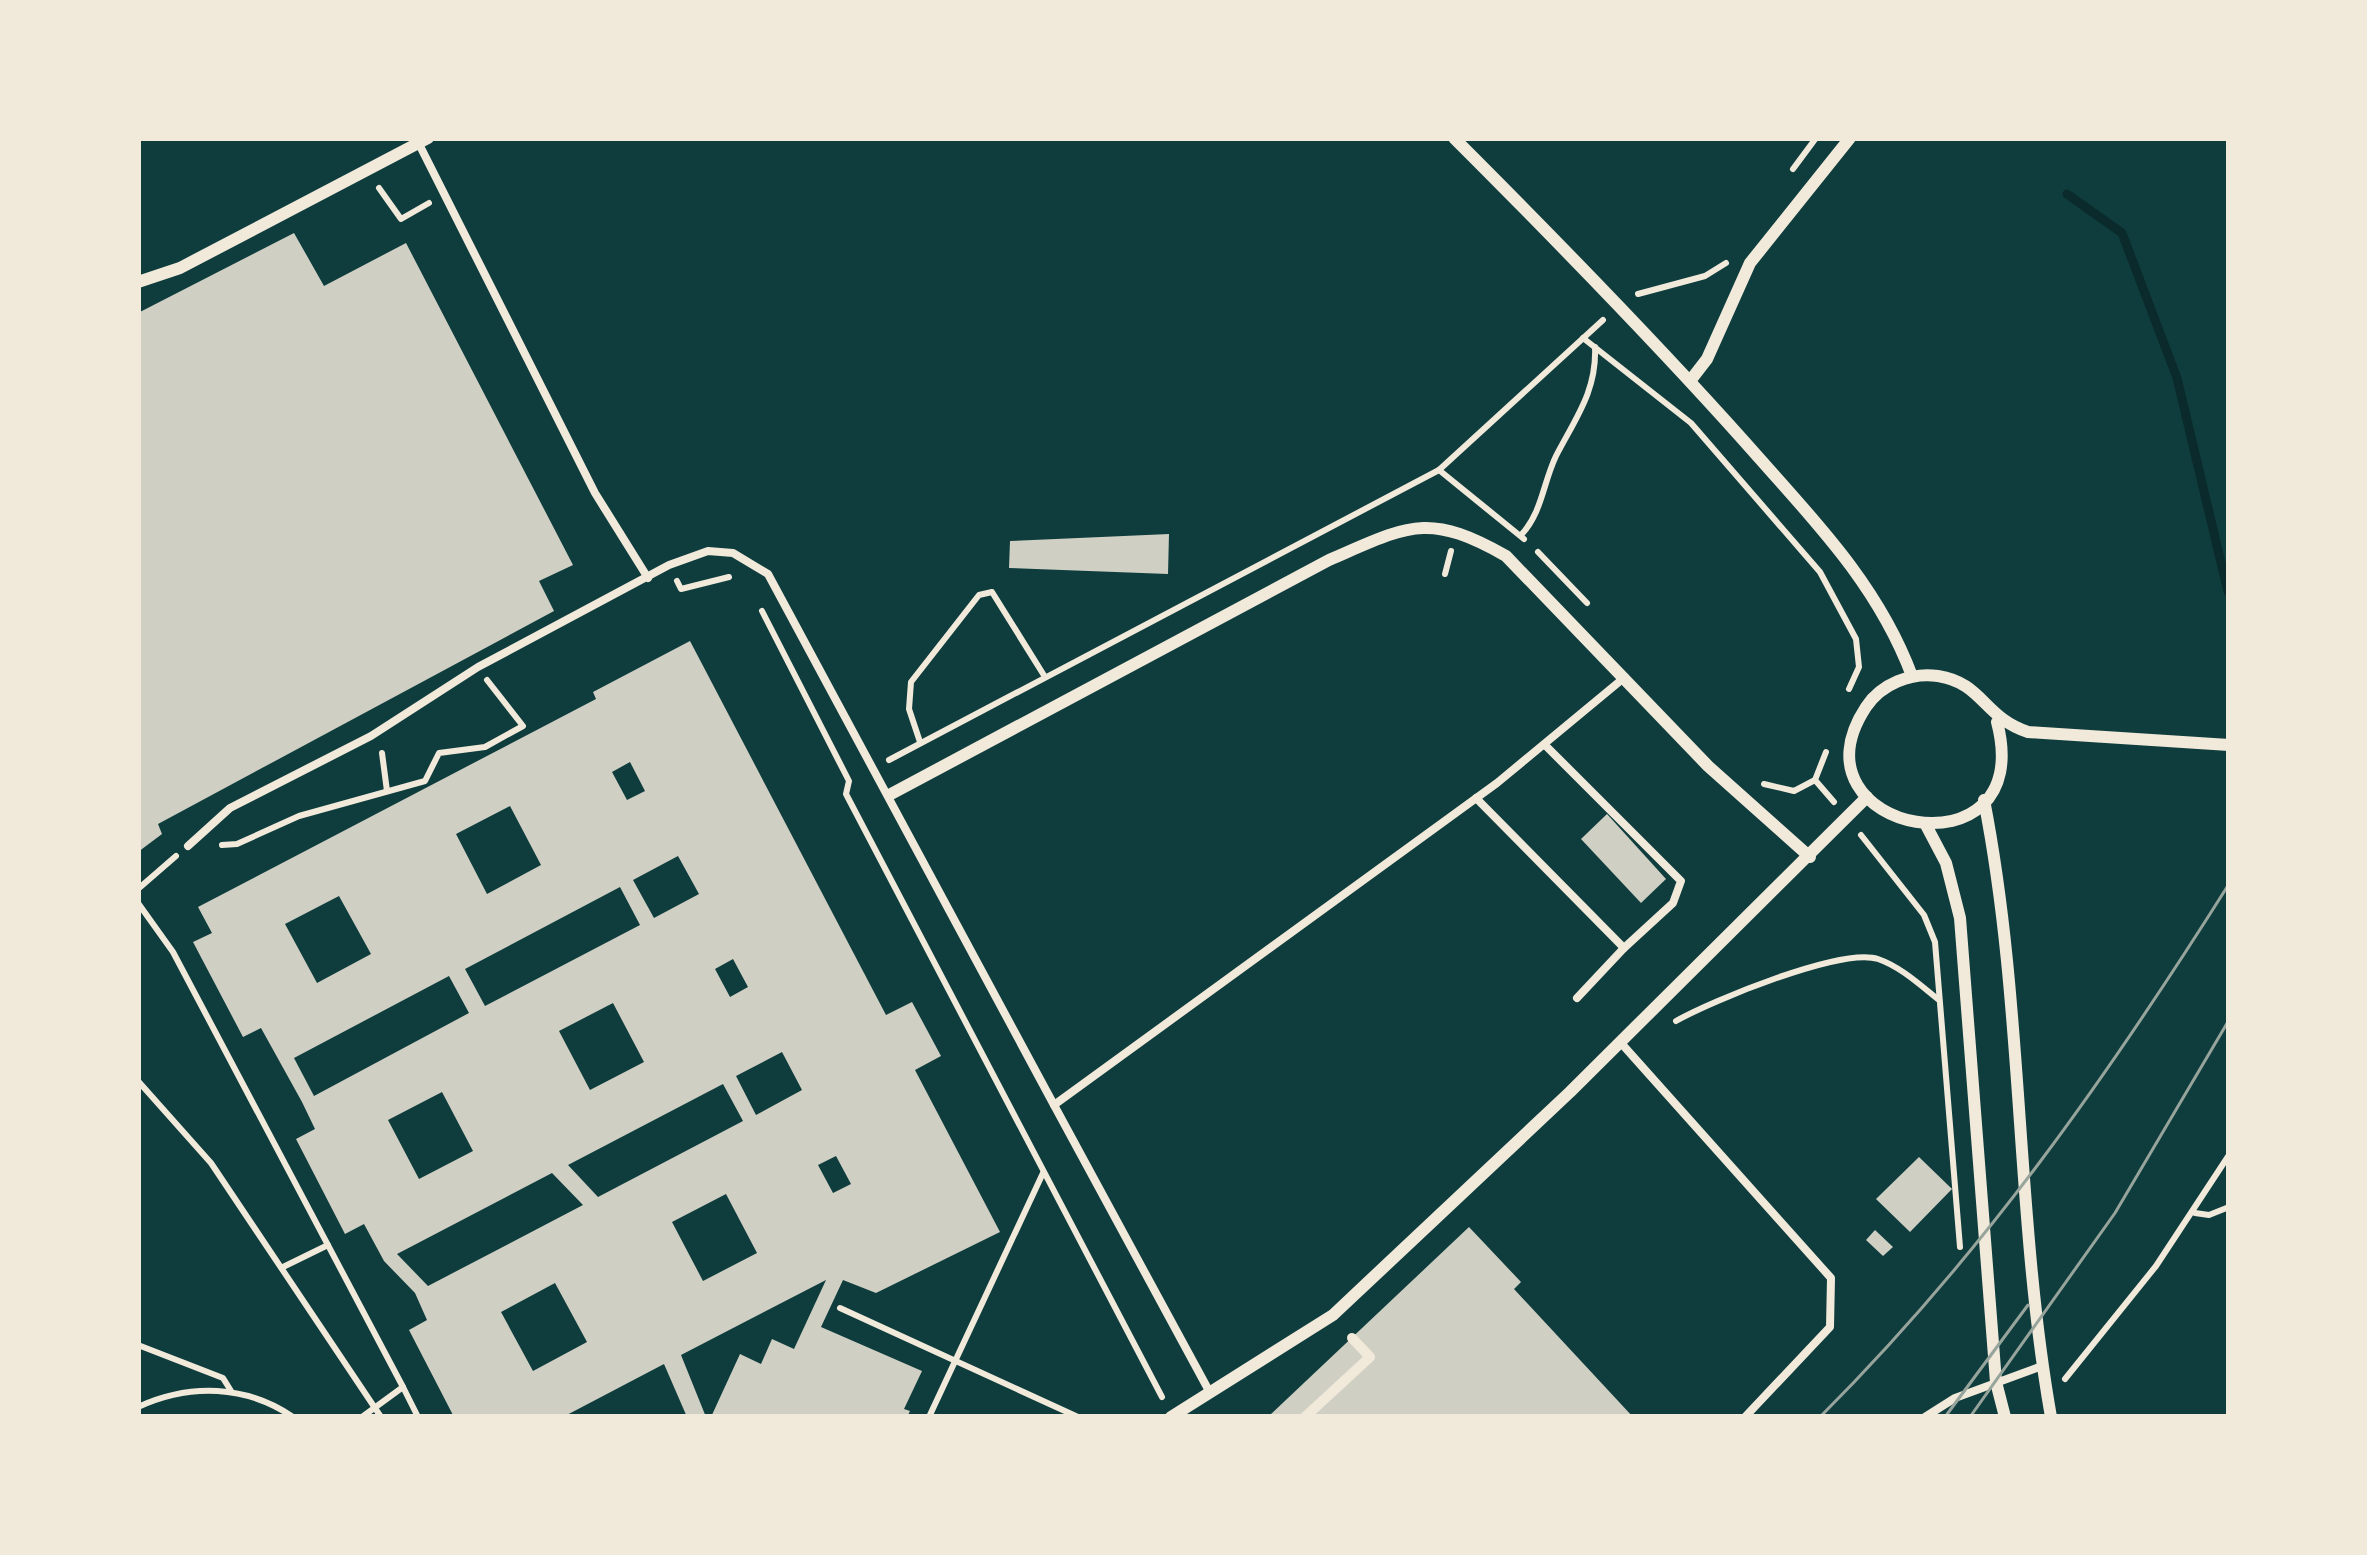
<svg xmlns="http://www.w3.org/2000/svg" width="2367" height="1555" font-family="Helvetica,sans-serif">
<style>
.lines{fill:none;stroke-linecap:round;stroke-linejoin:round}
.stream{stroke:#0a2a2b;stroke-width:9}
.building{fill:#cfcfc3;fill-rule:evenodd}
.path{stroke:#f1e9da;stroke-width:6}
.service{stroke:#f1e9da;stroke-width:8}
.pedestrian{stroke:#f1e9da;stroke-width:10}
.minor{stroke:#f1e9da;stroke-width:12}
.tram{stroke:#97a49c;stroke-width:3}
</style>
<rect width="100%" height="100%" fill="#0f3d3e"/>
<g class="lines">
<!-- stream -->
<path class="stream" d="M 2067,194 L 2122,233 L 2177,378 L 2228,592"/>
</g>
<!-- building -->
<g class="building">
<path d="M 294,233 L 324,286 L 406,243 L 573,565 L 539,581 L 554,611 L 158,824 L 162,834 L 138,852 L 138,313 Z"/>
<path d="M 1169,534 L 1168,574 L 1009,568 L 1010,541 Z"/>
<path d="M 690,641 L 886,1015 L 912,1002 L 941,1056 L 915,1070 L 1000,1232 L 876,1293 L 843,1280 L 821,1327 L 922,1371 L 904,1409 L 910,1411 L 907,1417 L 711,1417 L 740,1354 L 761,1364 L 772,1339 L 794,1349 L 826,1280 L 681,1355 L 706,1417 L 687,1417 L 664,1364 L 563,1417 L 454,1417 L 409,1330 L 427,1320 L 415,1293 L 384,1261 L 364,1224 L 345,1234 L 296,1139 L 315,1129 L 302,1102 L 261,1028 L 243,1037 L 193,942 L 212,933 L 198,907 L 596,699 L 593,692 ZM 630,762 L 645,791 L 627,800 L 612,772 ZM 510,806 L 541,865 L 487,894 L 456,834 ZM 678,856 L 699,894 L 654,918 L 633,880 ZM 620,887 L 640,925 L 485,1006 L 465,969 ZM 339,896 L 371,954 L 317,983 L 285,924 ZM 733,959 L 748,987 L 730,997 L 715,969 ZM 449,976 L 469,1013 L 314,1096 L 294,1058 ZM 613,1003 L 644,1062 L 590,1090 L 559,1031 ZM 782,1052 L 802,1090 L 756,1115 L 736,1076 ZM 723,1084 L 743,1121 L 598,1197 L 568,1165 ZM 442,1092 L 473,1151 L 419,1179 L 388,1120 ZM 836,1156 L 851,1184 L 833,1193 L 818,1165 ZM 552,1173 L 583,1205 L 428,1286 L 397,1254 ZM 726,1194 L 757,1253 L 703,1281 L 672,1222 ZM 555,1283 L 587,1342 L 533,1371 L 501,1312 Z"/>
<path d="M 1607,814 L 1666,879 L 1641,903 L 1581,839 Z"/>
<path d="M 1919,1157 L 1952,1189 L 1910,1232 L 1876,1199 Z"/>
<path d="M 1469,1227 L 1521,1282 L 1514,1289 L 1633,1417 L 1268,1417 Z"/>
<path d="M 1875,1230 L 1893,1247 L 1883,1256 L 1866,1240 Z"/>
</g>
<g class="lines">
<!-- path -->
<g class="path">
<path d="M 1793,169 L 1816,138"/>
<path d="M 379,188 L 401,219 L 429,203"/>
<path d="M 1638,294 L 1705,276 L 1726,263"/>
<path d="M 1583,338 L 1691,423 L 1820,572 L 1856,639 L 1859,667 L 1849,689"/>
<path d="M 1439,470 L 1524,539"/>
<path d="M 1521,535 C 1542,513 1543,483 1556,456 C 1575,419 1597,391 1595,347"/>
<path d="M 1538,552 L 1587,603"/>
<path d="M 1445,574 L 1451,551"/>
<path d="M 677,581 L 681,589 L 729,577"/>
<path d="M 762,611 L 849,781 L 846,794 L 1162,1397"/>
<path d="M 920,742 L 909,709 L 911,682 L 979,595 L 992,592 L 1045,677"/>
<path d="M 1826,752 L 1815,780 L 1834,802"/>
<path d="M 382,753 L 387,791"/>
<path d="M 889,760 L 1439,470 L 1603,320"/>
<path d="M 1764,784 L 1794,791 L 1815,780"/>
<path d="M 1861,835 L 1924,915 L 1935,942 L 1960,1247"/>
<path d="M 222,845 L 237,844 L 299,816 L 425,781 L 439,753 L 485,747 L 523,726 L 487,680"/>
<path d="M 138,889 L 176,856"/>
<path d="M 138,903 L 173,952 L 403,1387 L 362,1417"/>
<path d="M 1676,1021 C 1711,1001 1842,947 1878,959 C 1901,967 1920,985 1939,1000"/>
<path d="M 138,1081 L 211,1163 L 381,1417"/>
<path d="M 2195,1213 L 2209,1215 L 2229,1207"/>
<path d="M 283,1267 L 328,1245"/>
<path d="M 840,1308 L 1078,1417"/>
<path d="M 138,1345 L 223,1378 L 231,1391"/>
<path d="M 2065,1379 L 2156,1266 L 2229,1155"/>
<path d="M 403,1387 L 418,1417"/>
<path d="M 138,1407 C 190,1383 246,1385 293,1417"/>
<path d="M 929,1417 L 1043,1173"/>
</g>
<!-- service -->
<g class="service">
<path d="M 419,144 L 595,493 L 648,578"/>
<path d="M 1476,798 L 1624,948 L 1673,903 L 1681,881 L 1545,745"/>
<path d="M 188,846 L 230,808 L 371,736 L 478,667 L 669,565 L 708,551 L 733,553 L 768,574 L 1054,1105"/>
<path d="M 1577,998 L 1624,948"/>
<path d="M 1621,1043 L 1831,1278 L 1830,1327 L 1745,1417"/>
<path d="M 1208,1389 L 1054,1105 L 1497,783 L 1625,677"/>
<path d="M 1925,1417 L 1955,1398 L 2042,1366"/>
</g>
<!-- pedestrian -->
<path class="pedestrian" d="M 1305,1417 L 1370,1357 L 1352,1338"/>
<!-- minor -->
<g class="minor">
<path d="M 1454,138 C 1553,237 1651,337 1744,441 C 1810,516 1877,582 1912,676"/>
<path d="M 138,282 L 180,268 L 428,138"/>
<path d="M 1690,381 L 1707,359 L 1750,263 L 1850,138"/>
<path d="M 1997,722 C 2039,882 1783,833 1866,707 C 1881,684 1911,672 1938,676 C 1983,683 1983,717 2028,732 L 2229,745"/>
<path d="M 891,794 L 1329,560 C 1408,526 1427,511 1506,556 L 1708,766 L 1810,857"/>
<path d="M 1984,800 C 2024,1004 2015,1213 2051,1417"/>
<path d="M 1927,827 L 1946,863 L 1960,918 L 1996,1382 L 2005,1417"/>
<path d="M 1171,1417 L 1333,1315 L 1570,1092 L 1867,797"/>
</g>
<!-- tram -->
<g class="tram">
<path d="M 1820,1417 C 1983,1254 2106,1079 2229,884"/>
<path d="M 1945,1417 L 2028,1305"/>
<path d="M 1970,1417 L 2115,1213 L 2229,1020"/>
</g>
</g>
<!-- border -->
<rect width="2367" height="1555" fill="none" stroke="#f1e9da" stroke-width="282"/>
</svg>
